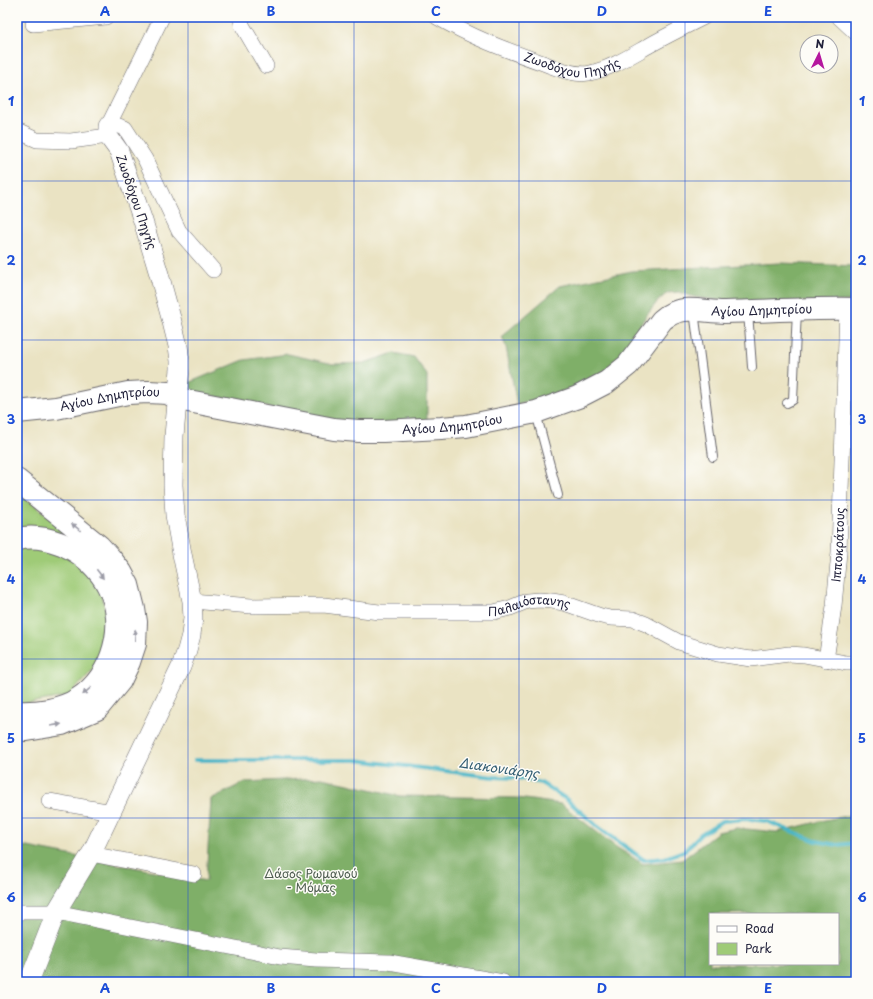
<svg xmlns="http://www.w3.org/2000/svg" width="873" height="999" font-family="'Playpen Sans',sans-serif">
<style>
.green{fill:#9fcb77;stroke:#607659}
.forest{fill:#7faf68;stroke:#506852;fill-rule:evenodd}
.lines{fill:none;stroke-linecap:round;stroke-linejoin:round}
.stream{stroke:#4ab6c7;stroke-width:4}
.service-casing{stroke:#68666b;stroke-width:10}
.minor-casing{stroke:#68666b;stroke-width:16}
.tertiary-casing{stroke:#68666b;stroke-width:20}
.secondary-casing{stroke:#68666b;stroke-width:24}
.motorway-casing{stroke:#68666b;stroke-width:24}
.service{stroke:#fff;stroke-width:8}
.minor{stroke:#fff;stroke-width:15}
.tertiary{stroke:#fff;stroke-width:19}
.secondary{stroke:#fff;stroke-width:22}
.motorway{stroke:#fff;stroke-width:22}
.oneway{fill:#9c9ca7}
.grid{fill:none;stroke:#1d4ed8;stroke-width:1;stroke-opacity:0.55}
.labels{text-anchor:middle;stroke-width:3;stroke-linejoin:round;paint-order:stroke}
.street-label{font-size:12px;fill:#22223b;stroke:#fdfcf7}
.park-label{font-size:12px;fill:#4e5d50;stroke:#fdfcf7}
.water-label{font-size:13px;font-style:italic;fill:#325d73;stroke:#fdfcf7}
.neatline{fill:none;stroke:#1d4ed8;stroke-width:1.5}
.grid-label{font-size:13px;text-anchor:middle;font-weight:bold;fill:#1d4ed8}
</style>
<rect width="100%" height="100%" fill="#fdfcf7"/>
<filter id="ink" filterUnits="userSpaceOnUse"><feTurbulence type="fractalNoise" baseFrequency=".025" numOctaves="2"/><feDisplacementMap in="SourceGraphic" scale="8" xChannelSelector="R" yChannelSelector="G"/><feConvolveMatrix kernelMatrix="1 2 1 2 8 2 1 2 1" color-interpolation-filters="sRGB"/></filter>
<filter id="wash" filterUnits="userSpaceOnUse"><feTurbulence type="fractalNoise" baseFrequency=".012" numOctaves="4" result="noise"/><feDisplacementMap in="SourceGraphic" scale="16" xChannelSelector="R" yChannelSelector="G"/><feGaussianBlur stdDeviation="0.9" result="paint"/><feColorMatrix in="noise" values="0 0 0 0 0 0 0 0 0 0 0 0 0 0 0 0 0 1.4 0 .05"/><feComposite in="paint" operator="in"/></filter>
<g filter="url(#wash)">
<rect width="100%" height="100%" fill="#eae3c3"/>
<!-- green -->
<g class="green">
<path d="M 17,491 L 79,541 L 17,530 Z"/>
<path d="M 34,546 L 75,559 L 99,587 L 109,624 L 98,664 L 69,696 L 17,705 L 17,548 Z"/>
</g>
<!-- forest -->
<g class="forest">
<path d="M 780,263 L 856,266 L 856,301 L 739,303 L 694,297 L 679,292 L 667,293 L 657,302 L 644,319 L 626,350 L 611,366 L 596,379 L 558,393 L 517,405 L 506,347 L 502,336 L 560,286 L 632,271 Z"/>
<path d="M 394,353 L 414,357 L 427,375 L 427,423 L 353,425 L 194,392 L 188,383 L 244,360 L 288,354 L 333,364 L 364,363 Z"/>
<path d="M 322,778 L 400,796 L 517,798 L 561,804 L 616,847 L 643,864 L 682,860 L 718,832 L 736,828 L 777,832 L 825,820 L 856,814 L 856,982 L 17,982 L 17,845 L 206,881 L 211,799 L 245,782 ZM 710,914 L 838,914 L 838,964 L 710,964 Z"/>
</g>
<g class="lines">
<!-- stream -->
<path class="stream" d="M 195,760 L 356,760 L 494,777 L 518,778 L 541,783 L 566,799 L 598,827 L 644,860 L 665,858 L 684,851 L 701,834 L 722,821 L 745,819 L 766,821 L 816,841 L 837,845 L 856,843"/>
</g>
</g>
<g filter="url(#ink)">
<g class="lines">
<!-- service casing -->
<g class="service-casing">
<g id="service">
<path d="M 694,311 L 713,457"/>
<path d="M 748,312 L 752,367"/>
<path d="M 787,403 L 793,400 L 797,310"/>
<path d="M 536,413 L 558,495"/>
</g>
</g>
<!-- minor casing -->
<g class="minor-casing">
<g id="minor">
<path d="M 241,17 L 242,25 L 266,66"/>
<path id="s1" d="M 437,17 C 471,37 506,50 543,63 C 557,68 574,76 590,73 C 610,69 632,55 650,45 C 668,35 686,26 704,17"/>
<path d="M 839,17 L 856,33"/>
<path d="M 33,24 L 106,17"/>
<path d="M 110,123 L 125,128 L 145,159 L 179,231 L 213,270"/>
<path d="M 108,126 L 162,17"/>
<path d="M 17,131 L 37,140 L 71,141 L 108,136"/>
<path id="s2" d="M 192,601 L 251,606 L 324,605 L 379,612 L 494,612 L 510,608 L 527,601 L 539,600 L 552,601 L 564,603 L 601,616 L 610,618 L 633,619 L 646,624 L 679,642 L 718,654 L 751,659 L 789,654 L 804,655 L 846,663 L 856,663"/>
<path id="s3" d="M 826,660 L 834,606 L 839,552 L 847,309"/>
<path d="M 49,801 L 112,812"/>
<path d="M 91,854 L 194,874"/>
<path d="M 17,912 L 56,912 L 280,957 L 316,960 L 389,962 L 503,982"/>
</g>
</g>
<!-- tertiary casing -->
<g class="tertiary-casing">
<path id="tertiary" d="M 29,982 L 56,912 L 91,854 L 181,667 L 187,650 L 191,635 L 193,618 L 192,601 L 182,554 L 175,515 L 173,485 L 174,436 L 180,369 L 180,361 L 178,346 L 171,318 L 159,274 L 143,221 L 119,151 L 108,136 L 108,126"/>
</g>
<!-- secondary casing -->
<g class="secondary-casing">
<g id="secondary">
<path id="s4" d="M 17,412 L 56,408 L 128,393 L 148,392 L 168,393 L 178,399 L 334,429 L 359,431 L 383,431 L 441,428 L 466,426 L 536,412 L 578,397 L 607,382 L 628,365 L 662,320 C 669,314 676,311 684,310 C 698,309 711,312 724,312 C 768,311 812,308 856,309"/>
</g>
</g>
<!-- motorway casing -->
<g class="motorway-casing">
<g id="motorway">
<path d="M 17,480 L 99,546 L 110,558 L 121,572 L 128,585 L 134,609 L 136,622 L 135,644 L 129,662 L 120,681 L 97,709 L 62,724 L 27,730 L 17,729"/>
<path d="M 17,539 C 30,536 46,538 59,543 C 63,544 66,546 70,548 C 85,556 100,570 108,586 C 128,624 114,675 78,699 C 62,710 36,713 17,712"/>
</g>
</g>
<!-- service -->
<use href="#service" class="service"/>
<!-- minor -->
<use href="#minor" class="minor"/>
<!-- tertiary -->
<use href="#tertiary" class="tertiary"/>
<!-- secondary -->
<use href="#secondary" class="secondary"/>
<!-- motorway -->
<use href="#motorway" class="motorway"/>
</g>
<!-- one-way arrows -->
<defs><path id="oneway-solid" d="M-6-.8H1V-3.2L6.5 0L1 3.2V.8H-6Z"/></defs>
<g class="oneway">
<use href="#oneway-solid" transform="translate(76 527) rotate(-141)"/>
<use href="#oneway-solid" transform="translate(100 574) rotate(53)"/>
<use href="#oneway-solid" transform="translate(135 635) rotate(-88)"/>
<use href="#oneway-solid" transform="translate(87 691) rotate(138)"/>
<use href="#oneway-solid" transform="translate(56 725) rotate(-9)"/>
</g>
</g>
<!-- grid -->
<path class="grid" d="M 188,17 L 188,982M 354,17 L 354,982M 519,17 L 519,982M 685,17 L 685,982M 17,181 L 856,181M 17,340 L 856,340M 17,500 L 856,500M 17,659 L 856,659M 17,818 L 856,818"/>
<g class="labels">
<!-- street labels -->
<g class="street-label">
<text dy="4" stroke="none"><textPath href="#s1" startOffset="146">Ζωοδόχου Πηγής</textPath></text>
<text transform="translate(136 202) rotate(71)" y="4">Ζωοδόχου Πηγής</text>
<text dy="4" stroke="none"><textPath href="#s4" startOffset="790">Αγίου Δημητρίου</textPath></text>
<text dy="4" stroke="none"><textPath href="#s4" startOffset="94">Αγίου Δημητρίου</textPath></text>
<text dy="4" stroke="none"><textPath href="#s4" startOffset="442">Αγίου Δημητρίου</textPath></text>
<text dy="4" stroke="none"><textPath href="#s3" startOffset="116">Ιπποκράτους</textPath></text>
<text dy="4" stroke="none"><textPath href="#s2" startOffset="339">Παλαιόστανης</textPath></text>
</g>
<!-- park labels -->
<g class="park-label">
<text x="311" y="878">Δάσος Ρωμανού<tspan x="311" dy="14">- Μόμας</tspan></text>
</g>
<!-- water labels -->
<g class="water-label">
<text transform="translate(499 768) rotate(8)" y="5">Διακονιάρης</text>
</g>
</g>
<!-- margin -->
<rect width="873" height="999" fill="none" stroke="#fdfcf7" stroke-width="44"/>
<!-- legend -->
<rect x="709" y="913" width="130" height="52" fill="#fdfcf7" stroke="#a5a5ac"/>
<rect x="717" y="926" width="20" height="6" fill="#ffffff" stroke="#a5a5ac"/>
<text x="745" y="933" font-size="12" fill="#22223b">Road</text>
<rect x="717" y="943" width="20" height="12" fill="#9fcb77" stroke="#a5a5ac"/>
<text x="745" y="953" font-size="12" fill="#22223b">Park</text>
<!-- north arrow -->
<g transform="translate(819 54) rotate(5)"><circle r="19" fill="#fdfcf7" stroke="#a5a5ac"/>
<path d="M0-3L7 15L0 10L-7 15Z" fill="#b5179e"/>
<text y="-6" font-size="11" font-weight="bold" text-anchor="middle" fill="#22223b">N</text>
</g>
<rect x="22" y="22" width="829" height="955" class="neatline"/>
<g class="grid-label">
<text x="105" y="16">A</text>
<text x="271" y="16">B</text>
<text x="436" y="16">C</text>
<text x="602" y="16">D</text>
<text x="768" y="16">E</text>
<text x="11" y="106">1</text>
<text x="862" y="106">1</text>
<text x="11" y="265">2</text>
<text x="862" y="265">2</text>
<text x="11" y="424">3</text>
<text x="862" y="424">3</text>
<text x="11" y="584">4</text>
<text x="862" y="584">4</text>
<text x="11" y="743">5</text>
<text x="862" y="743">5</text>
<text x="11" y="902">6</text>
<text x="862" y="902">6</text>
<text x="105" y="993">A</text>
<text x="271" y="993">B</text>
<text x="436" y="993">C</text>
<text x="602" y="993">D</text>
<text x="768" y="993">E</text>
</g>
</svg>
